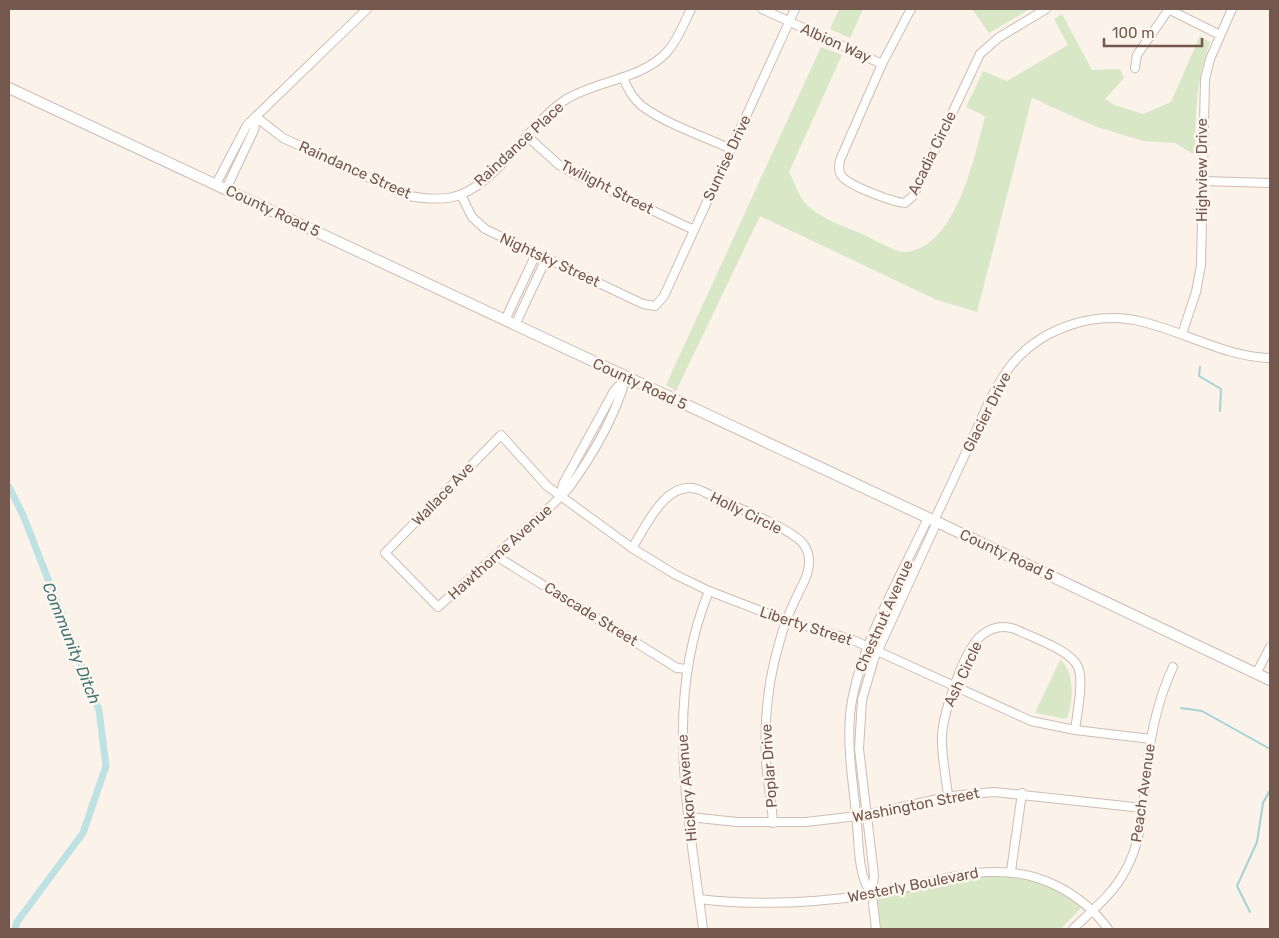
<svg xmlns="http://www.w3.org/2000/svg" width="1279" height="938" font-family="Rubik,sans-serif">
<style>
.green{fill:#d8e8c7}
.lines{fill:none;stroke-linecap:round;stroke-linejoin:round}
.stream{stroke:#a5d2d5;stroke-width:2}
.canal{stroke:#bee2e4;stroke-width:7}
.minor-casing{stroke:#cfbcb2;stroke-width:10}
.tertiary-casing{stroke:#cfbcb2;stroke-width:12}
.minor{stroke:#fff;stroke-width:8}
.tertiary{stroke:#fff;stroke-width:10}
.labels{text-anchor:middle;stroke-width:5;stroke-linejoin:round;paint-order:stroke}
.street-label{font-size:15px;fill:#74584e;stroke:#fef7ef}
.water-label{font-size:16px;font-style:italic;fill:#427478;stroke:#fef7ef}
</style>
<rect width="100%" height="100%" fill="#fbf2e9"/>
<!-- green -->
<g class="green">
<path d="M 839,9 L 863,9 L 850,38 L 830,29 Z"/>
<path d="M 972,9 L 1030,9 L 989,33 Z"/>
<path d="M 1062,14 L 1092,70 L 1120,69 L 1124,78 L 1105,99 L 1114,105 L 1143,114 L 1171,102 L 1200,36 L 1210,42 C 1195,83 1196,112 1195,155 L 1175,143 L 1143,141 L 1097,127 L 1032,98 L 977,312 L 937,300 L 760,216 L 676,391 L 666,385 L 821,47 L 842,55 L 789,172 C 794,181 798,195 805,203 C 819,218 844,226 862,234 C 871,238 895,252 904,252 C 956,250 975,155 985,116 L 966,107 L 983,71 L 1007,81 L 1068,45 L 1054,19 Z"/>
<path d="M 1060,660 C 1075,669 1074,707 1066,719 L 1035,713 Z"/>
<path d="M 980,875 C 1025,876 1046,880 1082,907 L 1061,929 L 881,929 L 877,902 L 880,896 Z"/>
</g>
<g class="lines">
<!-- stream -->
<g class="stream">
<path d="M 1200,367 L 1199,376 L 1221,389 L 1220,411"/>
<path d="M 1181,708 L 1202,711 L 1270,749"/>
<path d="M 1250,912 L 1237,886 L 1257,842 L 1263,803 L 1270,790"/>
</g>
<!-- canal -->
<path class="canal" d="M 9,487 L 23,515 L 99,710 L 106,766 L 83,833 L 17,922 L 15,929"/>
<!-- minor casing -->
<g class="minor-casing">
<g id="minor">
<path d="M 762,9 L 882,64"/>
<path d="M 911,9 L 882,64 L 840,160 C 839,165 838,170 841,175 C 846,185 893,202 905,203 L 913,196 L 980,54 L 998,38 L 1046,9"/>
<path d="M 1168,9 L 1220,35"/>
<path d="M 1135,68 L 1137,55 L 1169,9"/>
<path d="M 623,77 C 627,88 632,98 642,106 C 664,123 705,137 731,149"/>
<path d="M 256,117 L 283,138 L 409,196 C 426,199 446,201 462,194 C 501,178 529,124 565,100 C 597,80 641,80 667,52 C 678,40 684,23 691,9"/>
<path d="M 527,136 L 559,165 L 575,174 L 694,230"/>
<path d="M 1203,181 L 1270,183"/>
<path d="M 216,184 L 247,125 L 367,9"/>
<path d="M 226,189 L 254,130 L 256,117"/>
<path d="M 461,195 L 472,217 L 485,229 L 643,304 L 655,306 L 664,296 L 795,9"/>
<path d="M 505,320 L 536,254"/>
<path d="M 515,325 L 546,259"/>
<path d="M 1182,334 L 1196,292 L 1201,265 L 1205,79 L 1210,59 L 1232,9"/>
<path d="M 626,378 C 614,419 593,455 568,489 L 552,505 L 438,607 L 385,553 L 501,435 L 547,486 L 632,548 L 676,575 L 709,591 L 779,618 L 853,640 L 1031,721 L 1075,730 L 1151,739"/>
<path d="M 560,495 L 563,484 L 614,391 L 625,379"/>
<path d="M 934,521 C 948,491 962,461 976,431 C 986,408 996,384 1012,364 C 1043,327 1096,310 1143,322 C 1185,332 1226,357 1270,358"/>
<path d="M 632,548 C 646,527 665,480 697,489 C 704,491 711,496 718,499 C 736,507 795,530 804,545 C 809,552 810,562 808,570 C 807,578 801,587 798,594 C 790,610 783,627 779,644 C 768,681 764,721 766,760 C 767,781 772,802 773,823"/>
<path d="M 496,556 L 677,668 L 687,669"/>
<path d="M 1256,674 L 1270,647"/>
<path d="M 948,796 C 946,776 941,755 942,735 C 944,711 964,649 982,635 C 992,627 1003,625 1015,629 C 1031,637 1071,650 1078,667 C 1084,681 1077,714 1075,730"/>
<path d="M 689,817 L 737,822 L 806,822 L 866,815 L 951,796 L 994,792 L 1143,808"/>
<path d="M 1011,871 L 1022,793"/>
<path d="M 872,894 C 858,877 859,846 857,824 C 854,788 847,752 850,715 C 856,652 901,576 928,518"/>
<path d="M 699,899 C 756,906 813,903 869,895 C 933,885 995,854 1057,886 C 1077,896 1095,911 1108,929"/>
<path d="M 703,929 C 689,814 663,703 709,591"/>
<path d="M 876,929 L 872,894 L 874,875 L 859,749 L 862,700 L 874,659 L 937,522"/>
<path d="M 1073,929 C 1090,912 1112,895 1124,873 C 1143,841 1143,803 1147,766 C 1151,732 1158,699 1173,667"/>
</g>
</g>
<!-- tertiary casing -->
<g class="tertiary-casing">
<path id="tertiary" d="M 9,88 L 937,522 L 1270,680"/>
</g>
<!-- minor -->
<use href="#minor" class="minor"/>
<!-- tertiary -->
<use href="#tertiary" class="tertiary"/>
</g>
<g class="labels">
<!-- street labels -->
<g class="street-label">
<text transform="translate(836 43) rotate(24)" y="5">Albion Way</text>
<text transform="translate(519 144) rotate(-43)" y="5">Raindance Place</text>
<text transform="translate(932 153) rotate(-64)" y="5">Acadia Circle</text>
<text transform="translate(727 158) rotate(-65)" y="5">Sunrise Drive</text>
<text transform="translate(355 170) rotate(24)" y="5">Raindance Street</text>
<text transform="translate(1202 170) rotate(-90)" y="5">Highview Drive</text>
<text transform="translate(607 187) rotate(27)" y="5">Twilight Street</text>
<text transform="translate(273 211) rotate(25)" y="5">County Road 5</text>
<text transform="translate(550 260) rotate(25)" y="5">Nightsky Street</text>
<text transform="translate(640 384) rotate(25)" y="5">County Road 5</text>
<text transform="translate(987 412) rotate(-63)" y="5">Glacier Drive</text>
<text transform="translate(443 494) rotate(-46)" y="5">Wallace Ave</text>
<text transform="translate(746 513) rotate(26)" y="5">Holly Circle</text>
<text transform="translate(500 552) rotate(-42)" y="5">Hawthorne Avenue</text>
<text transform="translate(1007 555) rotate(25)" y="5">County Road 5</text>
<text transform="translate(591 614) rotate(32)" y="5">Cascade Street</text>
<text transform="translate(884 616) rotate(-66)" y="5">Chestnut Avenue</text>
<text transform="translate(806 626) rotate(18)" y="5">Liberty Street</text>
<text transform="translate(963 674) rotate(-65)" y="5">Ash Circle</text>
<text transform="translate(769 766) rotate(-94)" y="5">Poplar Drive</text>
<text transform="translate(687 788) rotate(-95)" y="5">Hickory Avenue</text>
<text transform="translate(1143 793) rotate(-82)" y="5">Peach Avenue</text>
<text transform="translate(916 805) rotate(-11)" y="5">Washington Street</text>
<text transform="translate(913 885) rotate(-11)" y="5">Westerly Boulevard</text>
</g>
<!-- water labels -->
<g class="water-label">
<text transform="translate(72 643) rotate(68)" y="6">Community Ditch</text>
</g>
</g>
<!-- border -->
<rect width="1279" height="938" fill="none" stroke="#74584e" stroke-width="20"/>
<!-- scale -->
<path d="M1104 38v8h98v-8" fill="none" stroke="#74584e" stroke-width="2.5"/>
<text x="1112" y="38" font-size="15" fill="#74584e" stroke="#fef7ef" stroke-width="4" paint-order="stroke">100 m</text>
</svg>
